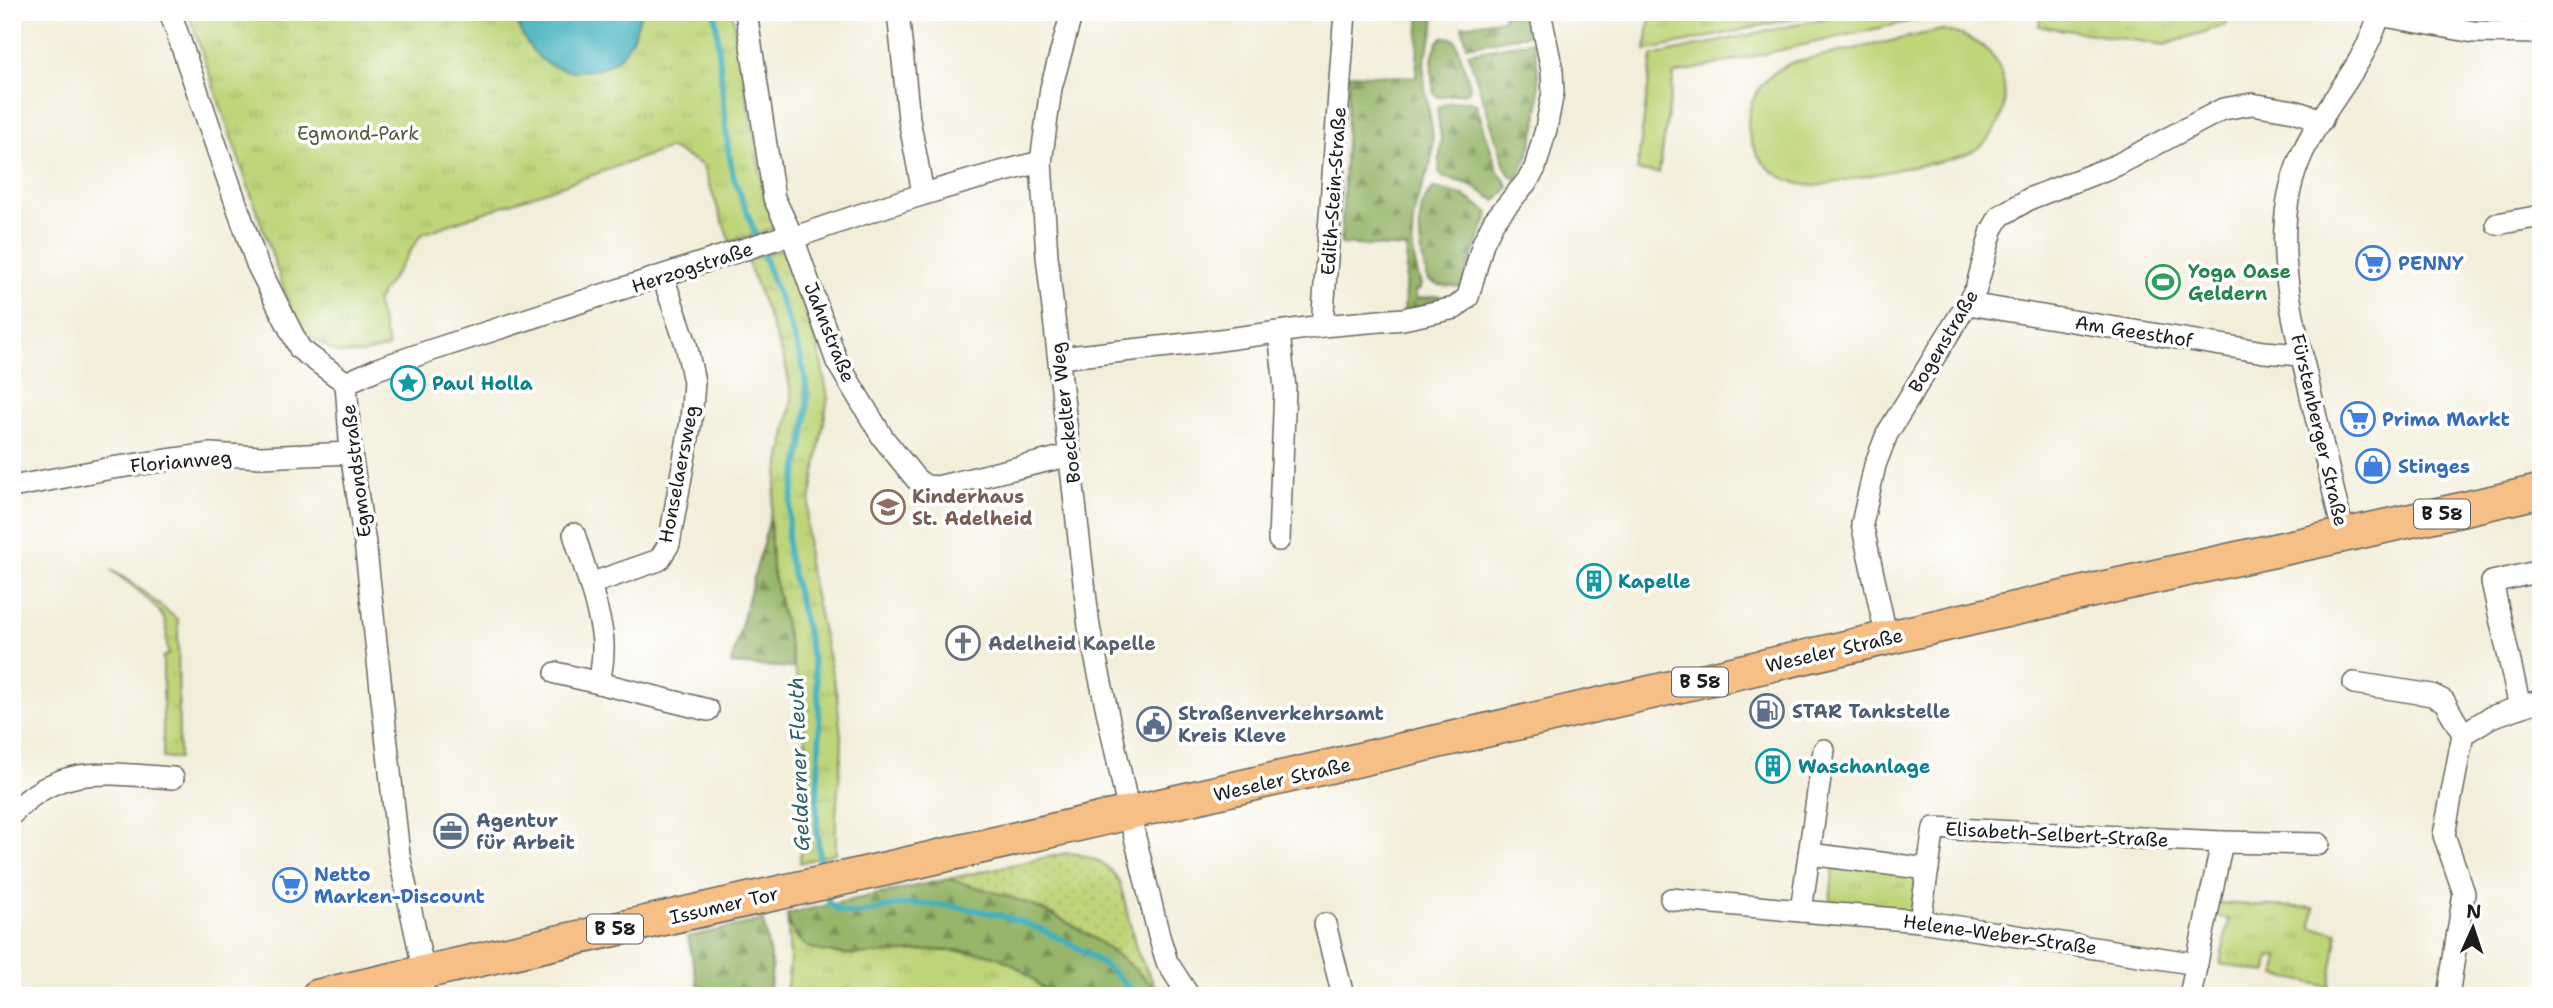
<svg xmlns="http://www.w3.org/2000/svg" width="2553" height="1008" font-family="'Shantell Sans',sans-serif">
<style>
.grass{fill:url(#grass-tufts);stroke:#6e784b;stroke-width:2}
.forest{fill:url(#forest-firs);stroke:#5a6943;stroke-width:2}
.garden{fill:url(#garden-dots);stroke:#6e784b;stroke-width:2}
.pitch{fill:#bfd57a;stroke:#6e784b;stroke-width:2}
.water{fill:#41b0bc;stroke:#2e666c;stroke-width:2}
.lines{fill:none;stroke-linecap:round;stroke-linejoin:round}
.stream{stroke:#41b0bc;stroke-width:6}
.minor-casing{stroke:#67665e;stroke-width:24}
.primary-casing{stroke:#67665e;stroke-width:36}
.minor{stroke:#fff;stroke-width:21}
.primary{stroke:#f5bf86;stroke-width:33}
.labels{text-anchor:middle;stroke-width:7;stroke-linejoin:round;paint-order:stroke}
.shield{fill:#fff;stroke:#606060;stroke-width:2}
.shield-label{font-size:18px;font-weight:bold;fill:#1c1c1c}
.park-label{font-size:19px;fill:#555d3d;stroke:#fff}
.street-label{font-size:19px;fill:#1c1c1c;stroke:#fff}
.shop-label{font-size:19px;font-weight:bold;fill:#366cbe;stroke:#fff;text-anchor:start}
.leisure-label{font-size:19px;font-weight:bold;fill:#27864d;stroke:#fff;text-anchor:start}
.culture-label{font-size:19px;font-weight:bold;fill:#0d838f;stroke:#fff;text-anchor:start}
.education-label{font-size:19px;font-weight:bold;fill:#785e54;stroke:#fff;text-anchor:start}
.worship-label{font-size:19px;font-weight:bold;fill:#5b616d;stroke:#fff;text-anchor:start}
.service-label{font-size:19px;font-weight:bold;fill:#4e5e75;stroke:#fff;text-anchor:start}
.water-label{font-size:21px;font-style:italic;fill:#2d5f64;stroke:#fff}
</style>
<defs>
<pattern id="grass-tufts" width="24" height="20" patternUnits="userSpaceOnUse" patternTransform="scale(1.75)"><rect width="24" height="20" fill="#bfd57a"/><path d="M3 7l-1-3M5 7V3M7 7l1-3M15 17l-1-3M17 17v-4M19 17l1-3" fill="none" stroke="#a4b669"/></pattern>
<pattern id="forest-firs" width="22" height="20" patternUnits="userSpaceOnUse" patternTransform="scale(1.75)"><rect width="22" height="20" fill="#97b66a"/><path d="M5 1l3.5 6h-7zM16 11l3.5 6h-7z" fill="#7a9356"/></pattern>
<pattern id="garden-dots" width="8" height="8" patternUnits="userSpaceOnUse" patternTransform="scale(1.75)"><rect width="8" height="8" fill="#bfd57a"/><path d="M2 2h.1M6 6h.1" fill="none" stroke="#a4b669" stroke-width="1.8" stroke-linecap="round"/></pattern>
</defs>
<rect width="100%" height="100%" fill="#fff"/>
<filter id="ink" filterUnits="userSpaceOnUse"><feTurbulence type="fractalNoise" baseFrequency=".0143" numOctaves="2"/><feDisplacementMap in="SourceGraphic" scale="14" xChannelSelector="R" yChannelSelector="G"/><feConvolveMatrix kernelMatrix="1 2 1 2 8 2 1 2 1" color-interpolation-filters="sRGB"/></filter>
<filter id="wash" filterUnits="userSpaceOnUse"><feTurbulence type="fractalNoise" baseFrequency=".00686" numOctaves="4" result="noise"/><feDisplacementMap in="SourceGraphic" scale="28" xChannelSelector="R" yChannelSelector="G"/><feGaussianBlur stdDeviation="1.57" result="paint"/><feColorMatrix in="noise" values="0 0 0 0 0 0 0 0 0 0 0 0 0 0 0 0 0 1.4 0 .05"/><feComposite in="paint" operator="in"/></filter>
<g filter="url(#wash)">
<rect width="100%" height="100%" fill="#f3eeda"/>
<!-- grass -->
<g class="grass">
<path d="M 188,12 L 732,12 L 765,199 L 777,227 L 730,242 L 702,165 L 670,148 L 422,234 L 376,302 L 389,347 L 362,354 L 337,353 L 307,335 L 291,310 Z"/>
<path d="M 1651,12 L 1825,12 L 1645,51 Z"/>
<path d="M 2041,12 L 2230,12 L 2226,25 L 2164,45 L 2039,26 Z"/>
<path d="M 782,249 L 819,350 L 828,398 L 807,519 L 808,563 L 837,696 L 842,746 L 836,815 L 836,853 L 800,863 L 807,757 L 801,697 L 772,567 L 770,517 L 792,399 L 785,362 L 747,260 Z"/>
<path d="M 111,570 L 134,584 L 178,620 L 179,758 L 163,758 L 163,657 L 169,654 C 164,643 169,632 165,621 C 158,604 125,580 111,570 Z"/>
<path d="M 1834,862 L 1917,874 L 1911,913 L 1830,902 Z"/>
<path d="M 2217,903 L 2314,908 L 2312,928 L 2338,932 L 2329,987 L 2276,975 L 2278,957 L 2269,956 L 2267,973 L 2220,964 L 2229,919 L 2214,916 Z"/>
<path d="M 787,914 L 790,927 L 851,954 L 922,950 L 983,953 L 995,956 L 1011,963 L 1028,974 L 1051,996 L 786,996 L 790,959 Z"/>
</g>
<!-- forest -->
<g class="forest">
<path d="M 1420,12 L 1433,12 C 1438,30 1426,47 1424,64 C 1422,92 1433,117 1433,144 C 1433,161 1427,175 1421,190 C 1408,222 1410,253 1421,285 L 1419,290 L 1415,291 L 1417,299 L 1436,296 L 1449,298 L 1404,311 L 1407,248 L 1341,244 L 1349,74 L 1416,77 Z"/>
<path d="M 1503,12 L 1525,12 L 1531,34 L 1467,46 L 1462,26 L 1504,19 Z"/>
<path d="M 1442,37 L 1452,38 L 1456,41 L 1470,86 L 1468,92 L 1438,97 L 1434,94 C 1431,76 1429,50 1442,37 Z"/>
<path d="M 1533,41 C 1544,89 1541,136 1516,180 L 1509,174 L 1505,166 L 1468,53 Z"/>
<path d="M 1469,100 L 1476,104 L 1498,171 L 1509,187 L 1496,201 L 1469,184 L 1443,177 L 1439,172 L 1441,138 L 1437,108 L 1447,103 Z"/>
<path d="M 1434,188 L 1463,195 L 1489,213 L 1461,287 L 1438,285 L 1428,280 C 1421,257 1411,205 1434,188 Z"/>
<path d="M 770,517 L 772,567 L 794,668 L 731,664 Z"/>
<path d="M 948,879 C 980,888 1014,896 1045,911 C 1089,932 1129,961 1163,996 L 1051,996 C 1034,980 1017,963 994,956 C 938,939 863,966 811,948 C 797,943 790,928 787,914 Z"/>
<path d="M 763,920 L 772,967 L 769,996 L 688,996 L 698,987 L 688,937 Z"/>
</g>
<!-- garden -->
<path class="garden" d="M 1066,853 C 1088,854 1110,863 1120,883 L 1137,952 L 1158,991 C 1126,959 1087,930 1045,911 C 1014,896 980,888 948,879 Z"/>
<!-- pitch -->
<g class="pitch">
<path d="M 1852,12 L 1951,12 L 1674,74 L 1659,173 L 1637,171 L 1652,56 Z"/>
<path d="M 1942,30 C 1969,35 1995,47 2002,76 C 2010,104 1999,137 1973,151 C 1951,162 1922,164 1899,169 C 1871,175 1843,182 1814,186 C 1739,180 1723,93 1793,62 Z"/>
</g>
<!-- water -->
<path class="water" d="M 512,12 L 641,12 C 632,49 616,73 576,71 C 566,71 553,68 545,62 C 528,50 519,30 512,12 Z"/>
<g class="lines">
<!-- stream -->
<g class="stream">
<path d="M 715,12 L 728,147 L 733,175 C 748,215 763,255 778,294 C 791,329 807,364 807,402 C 806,453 784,502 788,554 C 798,598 811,642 817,686 C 825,747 809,817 823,874"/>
<path d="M 827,891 L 829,903 C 835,908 840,912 848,913 C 865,915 883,907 900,905 C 925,902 955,906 980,911 C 1035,921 1100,953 1137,996"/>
</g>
</g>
</g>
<g filter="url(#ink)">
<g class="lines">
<!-- minor casing -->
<g class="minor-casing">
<g id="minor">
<path d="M 170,12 L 257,264 L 300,349 L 346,383"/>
<path d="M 746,12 L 774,198 L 793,238 L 837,362 L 883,438 L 916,479 L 926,486 L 937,487 L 1071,455"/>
<path d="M 898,12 L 909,119 L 923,193"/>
<path d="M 1072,12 L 1051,88 L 1041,162 L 1047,256 L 1089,627 L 1129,813 L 1159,936 L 1167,962 L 1189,996"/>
<path d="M 2379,15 L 2474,32 L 2541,33"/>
<path d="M 2497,224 L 2541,216"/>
<path d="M 663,277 L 686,344 L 694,382 L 691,421 L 669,544 L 659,560 L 590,584 C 601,625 608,640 599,683 L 708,710"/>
<path d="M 1968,304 L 2264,352 L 2302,355"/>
<path d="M 1322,326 L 1403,319 L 1455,308 L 1468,297 L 1483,243 L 1494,221 L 1528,180 L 1535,168 L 1546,129 L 1553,92 L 1552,70 L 1540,12"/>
<path d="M 1279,332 L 1285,388 L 1279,540"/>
<path d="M 1059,358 L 1205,342 L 1322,326 L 1345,12"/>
<path d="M 346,383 L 377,369 L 432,350 L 782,237 L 793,238 C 875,209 956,182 1041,162"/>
<path d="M 346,383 L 351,453 L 366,550 L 399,855 L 424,972 L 422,991 L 418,996"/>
<path d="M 12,487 L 112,468 L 210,454 L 261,457 L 351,453"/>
<path d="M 574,534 L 590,584"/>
<path d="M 2344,536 C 2333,490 2322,443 2311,396 C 2294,320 2268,237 2299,161 C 2320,108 2365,69 2380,12"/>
<path d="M 1887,639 L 1862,524 L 1875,465 L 1887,434 L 1976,289 L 1992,230 L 2000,216 L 2031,198 L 2117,165 L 2223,109 L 2252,104 L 2294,111 L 2322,120"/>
<path d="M 556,673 L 599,683"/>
<path d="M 2354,683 L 2432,695 L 2444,701 L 2463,734"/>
<path d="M 2520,707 L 2492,582 L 2541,571"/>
<path d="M 1824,750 L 1801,911 L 1920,921 L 2197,964"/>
<path d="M 12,814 C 61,762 108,774 173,778"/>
<path d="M 2222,842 L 2319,844"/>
<path d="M 1809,854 L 1928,869"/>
<path d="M 1671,899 L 1801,911"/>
<path d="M 1920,921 L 1934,828 L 2222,842 L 2190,996"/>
<path d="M 1325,924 L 1343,996"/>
<path d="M 2448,996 L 2464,893 L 2444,835 L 2463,734 L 2491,717 L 2541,700"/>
</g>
</g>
<!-- primary casing -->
<g class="primary-casing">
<path id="primary" d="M 318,996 C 907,866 1495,729 2082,593 C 2235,558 2388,527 2541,491"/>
</g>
<!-- minor -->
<use href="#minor" class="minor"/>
<!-- primary -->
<use href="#primary" class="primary"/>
</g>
</g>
<!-- icons -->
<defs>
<g id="supermarket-ring" transform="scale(1.75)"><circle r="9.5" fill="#fff" stroke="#3f7fe0" stroke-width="1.5"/><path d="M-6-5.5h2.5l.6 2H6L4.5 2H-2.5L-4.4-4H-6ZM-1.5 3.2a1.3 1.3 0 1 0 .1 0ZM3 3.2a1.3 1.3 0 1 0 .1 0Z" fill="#3f7fe0"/></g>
<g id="stadium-ring" transform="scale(1.75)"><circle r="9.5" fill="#fff" stroke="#2e9e5b" stroke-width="1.5"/><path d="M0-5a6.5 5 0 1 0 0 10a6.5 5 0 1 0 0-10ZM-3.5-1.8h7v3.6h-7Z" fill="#2e9e5b"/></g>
<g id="sight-ring" transform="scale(1.75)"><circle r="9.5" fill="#fff" stroke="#0f9aa8" stroke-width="1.5"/><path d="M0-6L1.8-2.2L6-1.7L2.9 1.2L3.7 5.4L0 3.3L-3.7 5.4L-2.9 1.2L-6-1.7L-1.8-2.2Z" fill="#0f9aa8"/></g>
<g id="shop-ring" transform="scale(1.75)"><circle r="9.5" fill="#fff" stroke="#3f7fe0" stroke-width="1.5"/><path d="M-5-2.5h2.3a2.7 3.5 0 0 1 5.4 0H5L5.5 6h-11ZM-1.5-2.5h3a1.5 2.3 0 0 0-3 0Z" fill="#3f7fe0"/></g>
<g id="school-ring" transform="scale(1.75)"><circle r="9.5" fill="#fff" stroke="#8d6e63" stroke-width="1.5"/><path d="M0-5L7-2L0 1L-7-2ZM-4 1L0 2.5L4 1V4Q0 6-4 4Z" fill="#8d6e63"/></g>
<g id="building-ring" transform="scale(1.75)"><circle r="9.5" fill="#fff" stroke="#0f9aa8" stroke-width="1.5"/><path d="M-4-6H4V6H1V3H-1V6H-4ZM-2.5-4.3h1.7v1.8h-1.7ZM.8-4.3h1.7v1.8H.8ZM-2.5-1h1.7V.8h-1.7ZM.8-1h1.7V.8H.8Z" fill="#0f9aa8"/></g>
<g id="church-ring" transform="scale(1.75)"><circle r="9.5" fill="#fff" stroke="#6b7280" stroke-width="1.5"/><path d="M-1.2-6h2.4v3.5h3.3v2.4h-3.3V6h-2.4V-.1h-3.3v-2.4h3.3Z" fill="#6b7280"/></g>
<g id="fuel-ring" transform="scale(1.75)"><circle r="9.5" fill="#fff" stroke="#5c6f8a" stroke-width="1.5"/><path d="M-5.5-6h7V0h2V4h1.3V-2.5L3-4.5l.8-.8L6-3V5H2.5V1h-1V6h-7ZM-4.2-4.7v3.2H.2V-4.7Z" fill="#5c6f8a"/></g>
<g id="civic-ring" transform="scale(1.75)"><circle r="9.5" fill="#fff" stroke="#5c6f8a" stroke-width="1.5"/><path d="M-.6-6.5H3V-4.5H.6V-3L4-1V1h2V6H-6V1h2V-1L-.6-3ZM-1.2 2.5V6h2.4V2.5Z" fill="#5c6f8a"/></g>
<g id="office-ring" transform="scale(1.75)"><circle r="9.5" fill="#fff" stroke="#5c6f8a" stroke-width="1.5"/><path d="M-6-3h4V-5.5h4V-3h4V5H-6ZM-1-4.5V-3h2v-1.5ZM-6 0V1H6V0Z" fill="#5c6f8a"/></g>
</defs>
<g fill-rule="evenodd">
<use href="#supermarket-ring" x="2373" y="263"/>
<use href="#stadium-ring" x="2163" y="282"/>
<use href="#sight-ring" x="408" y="383"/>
<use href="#supermarket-ring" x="2358" y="419"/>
<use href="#shop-ring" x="2373" y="466"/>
<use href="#school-ring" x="888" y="507"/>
<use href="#building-ring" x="1594" y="581"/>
<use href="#church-ring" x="963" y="643"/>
<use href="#fuel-ring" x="1767" y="711"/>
<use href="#civic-ring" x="1154" y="724"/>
<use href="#building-ring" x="1773" y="766"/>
<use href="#office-ring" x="451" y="831"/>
<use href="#supermarket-ring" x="290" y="885"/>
</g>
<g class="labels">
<!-- shield labels -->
<g class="shield">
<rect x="2414" y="499.5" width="56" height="29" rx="5"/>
<rect x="1672" y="667.5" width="56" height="29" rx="5"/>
<rect x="587" y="914.5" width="56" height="29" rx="5"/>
</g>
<g class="shield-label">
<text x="2442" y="520">B 58</text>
<text x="1700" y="688">B 58</text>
<text x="615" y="935">B 58</text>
</g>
<!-- park labels -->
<g class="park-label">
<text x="358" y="140">Egmond-Park</text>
</g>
<!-- street labels -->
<g class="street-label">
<text transform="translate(1333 191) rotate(-86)" y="7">Edith-Stein-Straße</text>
<text transform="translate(692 267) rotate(-18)" y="7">Herzogstraße</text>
<text transform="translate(2134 331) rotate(9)" y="7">Am Geesthof</text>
<text transform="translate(830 332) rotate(68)" y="7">Jahnstraße</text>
<text transform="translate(1943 341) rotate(-59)" y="7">Bogenstraße</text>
<text transform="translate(1065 413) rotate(-97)" y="7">Boeckelter Weg</text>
<text transform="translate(2320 430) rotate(77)" y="7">Fürstenberger Straße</text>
<text transform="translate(181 461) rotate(-5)" y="7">Florianweg</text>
<text transform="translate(356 471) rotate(-97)" y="7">Egmondstraße</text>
<text transform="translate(678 474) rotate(-79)" y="7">Honselaersweg</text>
<text transform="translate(1834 650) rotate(-13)" y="7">Weseler Straße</text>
<text transform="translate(1282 779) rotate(-13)" y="7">Weseler Straße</text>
<text transform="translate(2057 834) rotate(3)" y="7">Elisabeth-Selbert-Straße</text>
<text transform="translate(724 905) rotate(-13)" y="7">Issumer Tor</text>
<text transform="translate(2000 934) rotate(8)" y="7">Helene-Weber-Straße</text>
</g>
<!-- shop labels -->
<g class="shop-label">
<text x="2398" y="270">PENNY</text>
<text x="2382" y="426">Prima Markt</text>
<text x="2398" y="473">Stinges</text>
<text x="314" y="881">Netto<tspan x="314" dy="22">Marken-Discount</tspan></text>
</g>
<!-- leisure labels -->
<g class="leisure-label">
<text x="2188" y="278">Yoga Oase<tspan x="2188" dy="22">Geldern</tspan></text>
</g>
<!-- culture labels -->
<g class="culture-label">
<text x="432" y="390">Paul Holla</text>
<text x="1618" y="588">Kapelle</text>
<text x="1798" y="773">Waschanlage</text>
</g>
<!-- education labels -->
<g class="education-label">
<text x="912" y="503">Kinderhaus<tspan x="912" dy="22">St. Adelheid</tspan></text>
</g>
<!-- worship labels -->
<g class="worship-label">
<text x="988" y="650">Adelheid Kapelle</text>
</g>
<!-- service labels -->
<g class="service-label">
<text x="1792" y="718">STAR Tankstelle</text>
<text x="1178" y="720">Straßenverkehrsamt<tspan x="1178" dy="22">Kreis Kleve</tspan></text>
<text x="476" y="827">Agentur<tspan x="476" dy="22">für Arbeit</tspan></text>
</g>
<!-- water labels -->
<g class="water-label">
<text transform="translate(799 764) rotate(-92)" y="7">Gelderner Fleuth</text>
</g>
</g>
<!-- margin -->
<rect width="2553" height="1008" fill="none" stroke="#fff" stroke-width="42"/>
<!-- north arrow -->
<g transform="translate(2473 928) rotate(3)" stroke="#ffffff" stroke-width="5" paint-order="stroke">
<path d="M0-5L12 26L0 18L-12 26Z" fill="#1c1c1c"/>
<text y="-10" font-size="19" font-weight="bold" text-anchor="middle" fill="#1c1c1c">N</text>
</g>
</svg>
